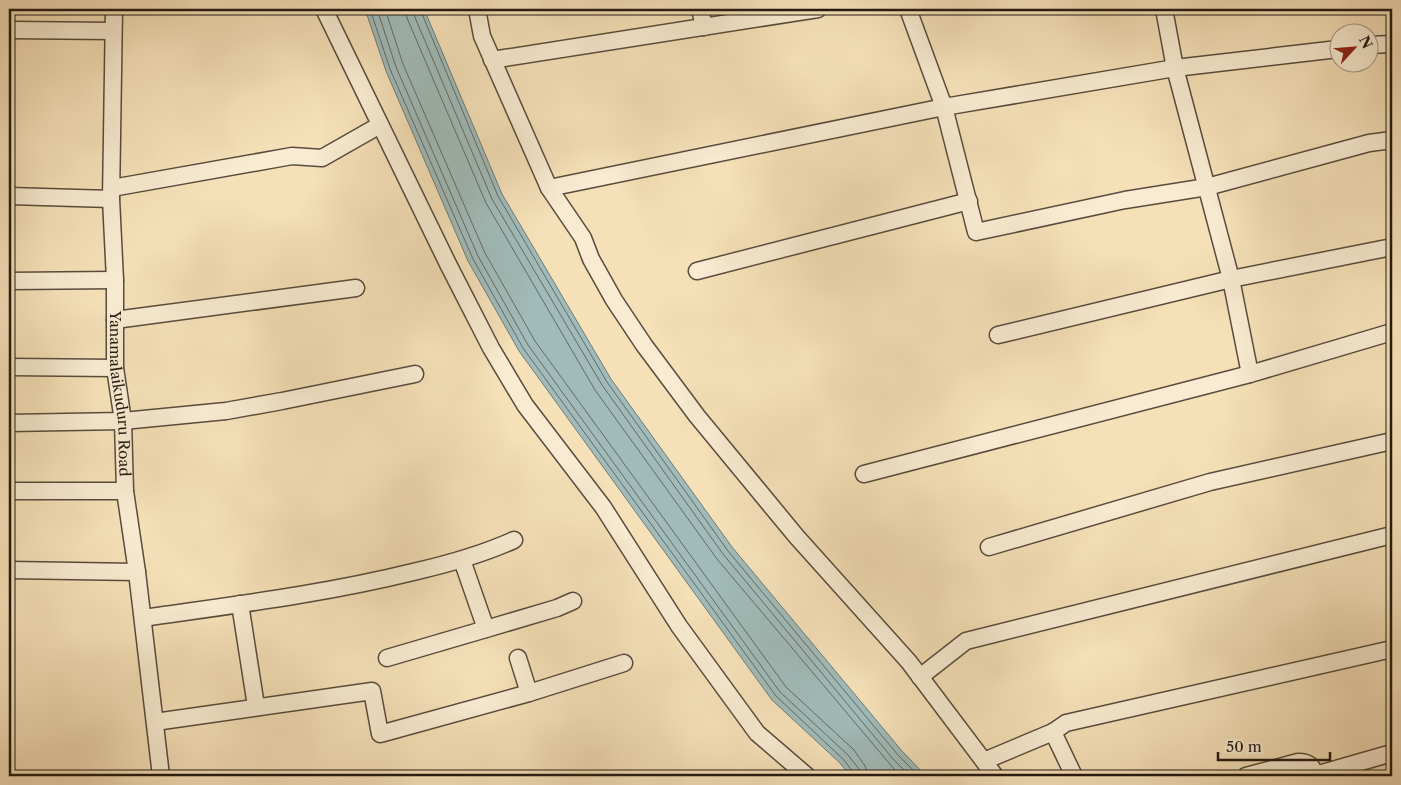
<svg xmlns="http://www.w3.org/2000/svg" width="1401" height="785" font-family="'Libre Caslon Text',serif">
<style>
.water{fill:#a0bbb9;stroke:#6e7b76}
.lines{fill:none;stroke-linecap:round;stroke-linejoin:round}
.shore{stroke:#626a66;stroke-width:1}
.minor-casing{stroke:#584c3c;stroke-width:19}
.minor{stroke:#f8ebd1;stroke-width:16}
.labels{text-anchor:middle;stroke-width:4;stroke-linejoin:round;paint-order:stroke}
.street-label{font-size:15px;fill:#241a12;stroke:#f8ebd1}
</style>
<rect width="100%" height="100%" fill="#f5e0b8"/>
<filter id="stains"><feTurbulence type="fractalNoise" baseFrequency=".004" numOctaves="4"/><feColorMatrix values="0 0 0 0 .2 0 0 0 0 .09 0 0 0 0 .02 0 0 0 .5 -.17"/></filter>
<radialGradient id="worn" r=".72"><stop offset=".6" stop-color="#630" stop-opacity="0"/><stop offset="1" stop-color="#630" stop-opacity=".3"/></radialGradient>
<!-- water -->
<path class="water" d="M 365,9 L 424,9 L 502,194 L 611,379 L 732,547 L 902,751 L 926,776 L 850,776 L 840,763 L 772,700 L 519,351 L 468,261 L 386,71 Z"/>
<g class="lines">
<!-- shore -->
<g class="shore">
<path d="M 370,9 L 390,69 L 473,259 L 523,348 L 776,696 L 844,760 L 853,772 L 854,776"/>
<path d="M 377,9 L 396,67 L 478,256 L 528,345 L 780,692 L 848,755 L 859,769 L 860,776"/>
<path d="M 385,9 L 403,64 L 485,253 L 535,341 L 786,687 L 854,750 L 865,766 L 868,776"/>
<path d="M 406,9 L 407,18 L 486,203 L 595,390 L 717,559 L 900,776"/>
<path d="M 413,9 L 414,15 L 492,199 L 602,385 L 723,554 L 893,759 L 910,776"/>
<path d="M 420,9 L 498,196 L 607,382 L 728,551 L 898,755 L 919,776"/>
</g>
<!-- minor casing -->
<g class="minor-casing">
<g id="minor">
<path id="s1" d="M 114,9 L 111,199 L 115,280 L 115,368 L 123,421 L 125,491 L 137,572 L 161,776"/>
<path d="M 324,9 L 448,264 L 491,348 L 525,405 L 603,507 L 679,626 L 757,733 L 807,776"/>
<path d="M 477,9 L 482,36 L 549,188 L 583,238 L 591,259 L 614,300 L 644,345 L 697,416 L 796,536 L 909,662 L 995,776"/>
<path d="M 700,9 L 704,27"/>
<path d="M 908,9 L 944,107 L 976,232 L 1125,200 L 1207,187 L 1369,143 L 1392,140"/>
<path d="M 1164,9 L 1175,68 L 1231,279 L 1250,374"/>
<path d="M 9,30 L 113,31"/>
<path d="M 1368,45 L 1392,44"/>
<path d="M 492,60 L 818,9"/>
<path d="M 112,188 L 292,156 L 322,158 L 380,125"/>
<path d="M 549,188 L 944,107 L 1175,68 L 1338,49"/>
<path d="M 9,196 L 111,199"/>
<path d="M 697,271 L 969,201"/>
<path d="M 9,281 L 115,280"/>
<path d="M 115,320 L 356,288"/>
<path d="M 998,335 L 1231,279 L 1392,247"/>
<path d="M 9,367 L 115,368"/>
<path d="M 9,423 L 123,421 L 226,411 L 282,401 L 415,374"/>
<path d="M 864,474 L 1250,374 L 1392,332"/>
<path d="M 9,491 L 125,491"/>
<path d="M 989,547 L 1210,482 L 1392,441"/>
<path d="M 9,570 L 137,572"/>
<path d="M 240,604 L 256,706"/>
<path d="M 143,618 C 233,605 324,594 413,572 C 448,564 481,555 514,540"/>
<path d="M 486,629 L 557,608 L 573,601"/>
<path d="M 387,658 L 486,629 L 462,560"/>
<path d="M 518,658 L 529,693"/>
<path d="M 920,677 L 966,641 L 1392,535"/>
<path d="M 155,722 L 372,691 L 380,734 L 529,693 L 624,663"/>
<path d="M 984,761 L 1053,732"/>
<path d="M 1315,775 L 1392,753"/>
<path d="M 1074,776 L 1053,732 L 1066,723 L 1392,649"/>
<path d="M 1246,776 L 1298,762 C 1310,762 1312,766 1316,776"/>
</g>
</g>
<!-- minor -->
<use href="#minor" class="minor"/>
</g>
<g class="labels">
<!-- street labels -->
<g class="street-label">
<text dy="5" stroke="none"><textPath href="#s1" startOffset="385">Yanamalaikuduru Road</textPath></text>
</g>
</g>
<!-- margin -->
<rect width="1401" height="785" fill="none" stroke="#f5e0b8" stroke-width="30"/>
<rect x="10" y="10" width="1381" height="765" fill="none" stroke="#241a12" stroke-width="2.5"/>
<rect x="15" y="15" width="1371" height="755" fill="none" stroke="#241a12"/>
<!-- north arrow -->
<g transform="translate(1354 48) rotate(64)"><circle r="24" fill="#f8ebd1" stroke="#a39785"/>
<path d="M0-4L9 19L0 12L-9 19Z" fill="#8f2418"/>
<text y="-8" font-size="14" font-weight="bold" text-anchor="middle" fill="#241a12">N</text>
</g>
<!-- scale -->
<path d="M1218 752v8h112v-8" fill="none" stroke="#241a12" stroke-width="2.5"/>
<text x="1226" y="752" font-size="15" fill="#241a12" stroke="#f8ebd1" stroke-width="4" paint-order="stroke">50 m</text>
<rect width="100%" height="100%" filter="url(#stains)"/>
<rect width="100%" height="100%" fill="url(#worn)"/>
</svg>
